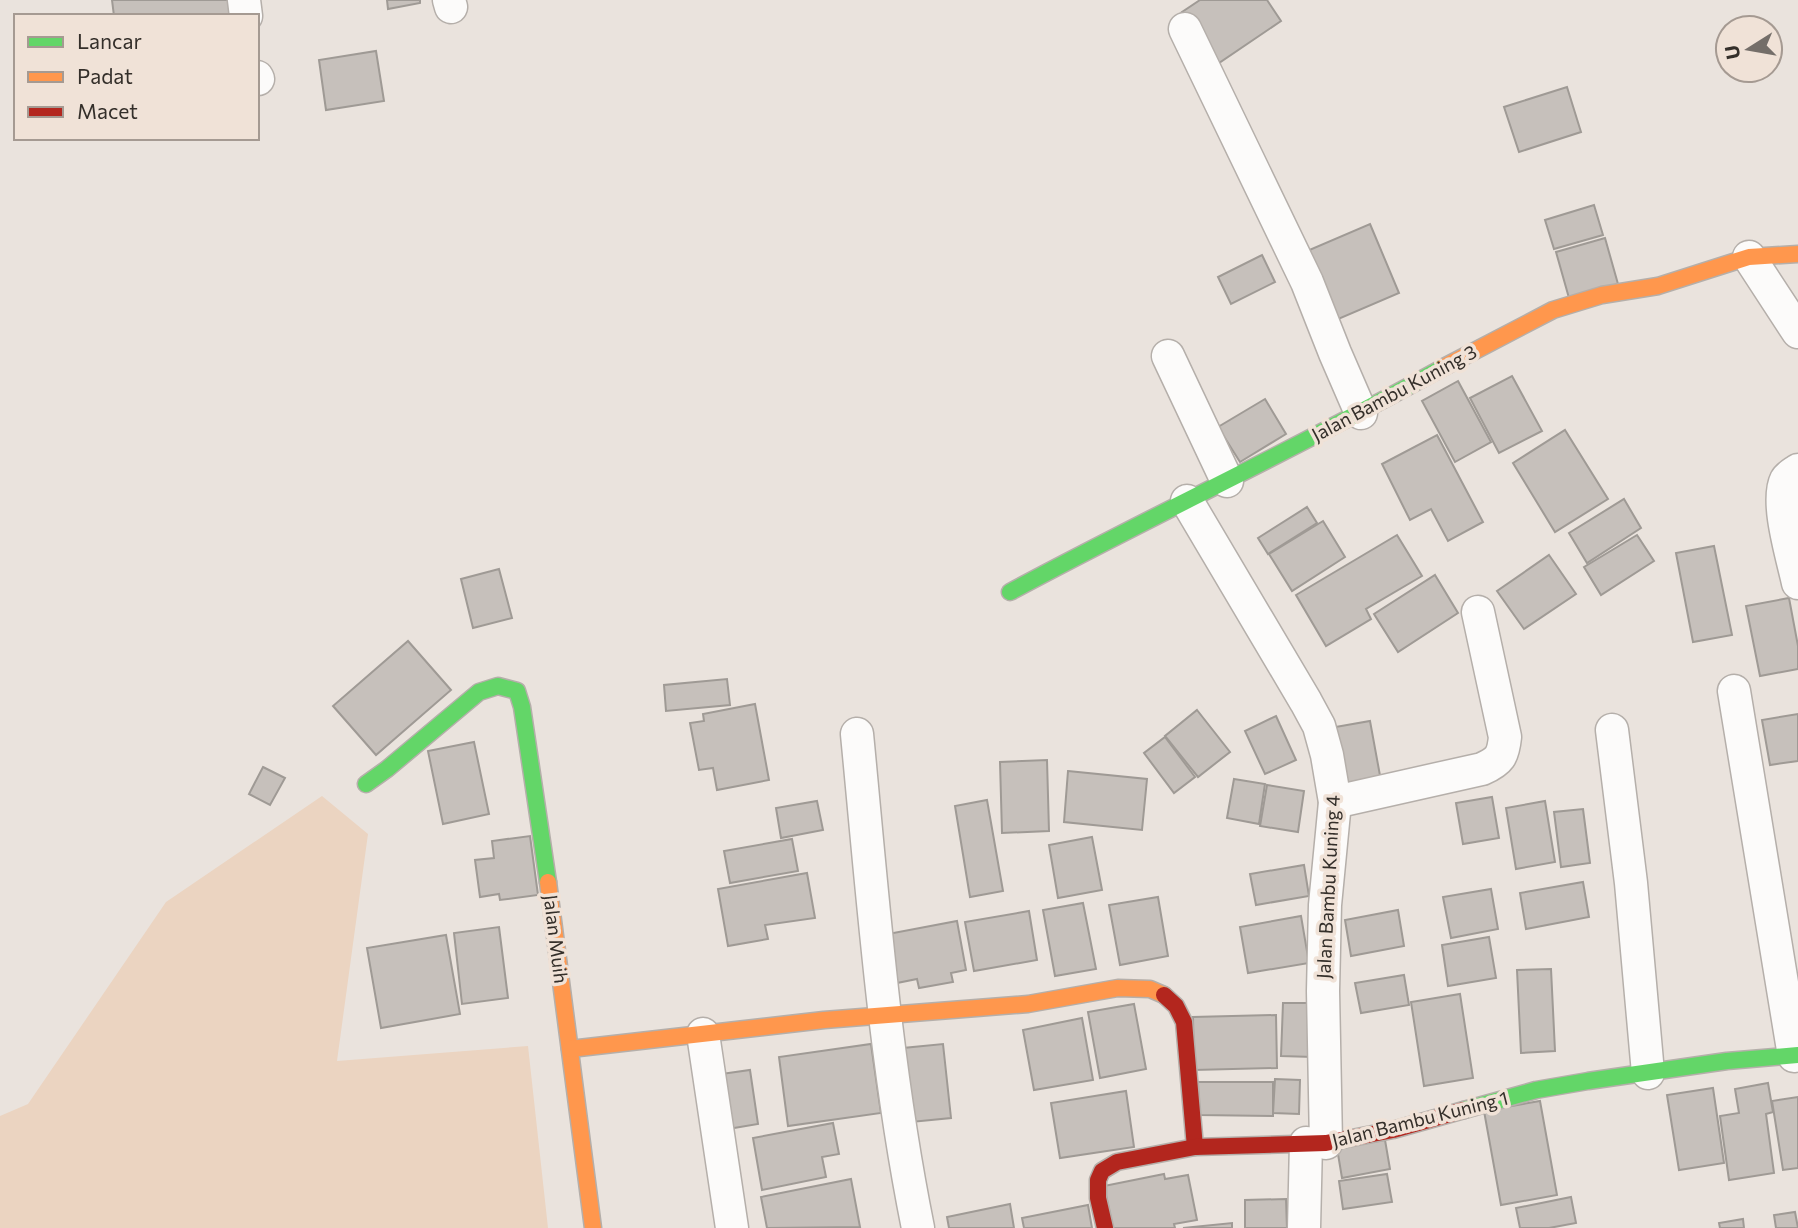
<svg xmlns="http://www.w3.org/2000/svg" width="1798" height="1228" font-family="Commissioner,sans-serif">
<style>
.green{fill:#ebd4c1}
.building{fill:#c6c0bb;stroke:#9f9a95;stroke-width:2}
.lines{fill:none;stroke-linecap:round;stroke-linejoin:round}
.street-casing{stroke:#b5afaa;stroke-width:35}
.fast-casing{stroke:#b5afaa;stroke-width:19}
.slow-casing{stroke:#b5afaa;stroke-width:19}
.jam-casing{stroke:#b5afaa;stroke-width:19}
.street{stroke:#fcfbfa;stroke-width:32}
.fast{stroke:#63d668;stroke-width:16}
.slow{stroke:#ff974d;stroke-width:16}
.jam{stroke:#b3261e;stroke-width:16}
.labels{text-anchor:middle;stroke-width:7;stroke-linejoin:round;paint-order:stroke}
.street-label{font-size:19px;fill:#342f2a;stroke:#f0e2d7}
</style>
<rect width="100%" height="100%" fill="#eae3dd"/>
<!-- green -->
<path class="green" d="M 322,796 L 368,834 L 337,1061 L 528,1046 L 548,1228 L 0,1228 L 0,1116 L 28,1104 L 166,902 Z"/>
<!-- building -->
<g class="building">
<path d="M 112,0 L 229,0 L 232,16 L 114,16 Z"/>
<path d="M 387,0 L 420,0 L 420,3 L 388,9 Z"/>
<path d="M 1200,0 L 1267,0 L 1281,21 L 1216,65 L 1182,12 Z"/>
<path d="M 376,51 L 384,101 L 326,110 L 319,60 Z"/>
<path d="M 1567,87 L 1581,132 L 1519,152 L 1504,107 Z"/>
<path d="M 1594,205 L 1603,235 L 1554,249 L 1545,220 Z"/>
<path d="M 1370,224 L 1399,293 L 1336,320 L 1307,251 Z"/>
<path d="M 1605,238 L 1618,284 L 1569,298 L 1556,252 Z"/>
<path d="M 1262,255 L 1275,282 L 1231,304 L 1218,277 Z"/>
<path d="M 1512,376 L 1542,431 L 1499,453 L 1470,398 Z"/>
<path d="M 1458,381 L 1491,442 L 1455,462 L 1422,401 Z"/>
<path d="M 1265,399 L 1286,434 L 1240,462 L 1218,427 Z"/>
<path d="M 1565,430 L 1608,499 L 1555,532 L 1513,463 Z"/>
<path d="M 1437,435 L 1483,522 L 1448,541 L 1431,509 L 1410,520 L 1382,464 Z"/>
<path d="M 1624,499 L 1641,528 L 1587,563 L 1569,533 Z"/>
<path d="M 1307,507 L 1317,523 L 1268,554 L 1258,538 Z"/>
<path d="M 1323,521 L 1345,557 L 1292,591 L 1269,554 Z"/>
<path d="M 1397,535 L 1422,576 L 1366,609 L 1371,619 L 1326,646 L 1296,595 Z"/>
<path d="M 1637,535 L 1654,561 L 1601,595 L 1584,567 Z"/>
<path d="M 1714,546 L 1732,635 L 1693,642 L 1676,553 Z"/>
<path d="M 1549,555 L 1576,594 L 1524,629 L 1497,591 Z"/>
<path d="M 499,569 L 512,618 L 473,628 L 461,579 Z"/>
<path d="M 1435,575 L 1458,613 L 1398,652 L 1374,614 Z"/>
<path d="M 1789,598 L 1798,646 L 1798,669 L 1760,676 L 1746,606 Z"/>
<path d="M 408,641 L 451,690 L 376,755 L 333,706 Z"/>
<path d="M 727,679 L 730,705 L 666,711 L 664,685 Z"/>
<path d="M 755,704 L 769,780 L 717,790 L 713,768 L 699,770 L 690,723 L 704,721 L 703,714 Z"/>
<path d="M 1197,710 L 1230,752 L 1198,777 L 1165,736 Z"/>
<path d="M 1798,714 L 1798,761 L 1770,765 L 1762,720 Z"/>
<path d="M 1276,716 L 1296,760 L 1265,774 L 1245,731 Z"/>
<path d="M 1370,721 L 1381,781 L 1336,789 L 1324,729 Z"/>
<path d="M 1165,737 L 1195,777 L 1174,793 L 1144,753 Z"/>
<path d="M 474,742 L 489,814 L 443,824 L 428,751 Z"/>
<path d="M 1047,760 L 1049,831 L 1002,833 L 1000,762 Z"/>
<path d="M 263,767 L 285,778 L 270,805 L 249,794 Z"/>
<path d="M 1068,771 L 1147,779 L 1142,830 L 1064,822 Z"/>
<path d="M 1234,779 L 1265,784 L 1259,824 L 1227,818 Z"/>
<path d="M 1267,785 L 1304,791 L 1298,832 L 1260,826 Z"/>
<path d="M 1492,797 L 1499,838 L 1463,844 L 1456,803 Z"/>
<path d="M 987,800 L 1003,891 L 970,897 L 955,806 Z"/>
<path d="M 817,801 L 823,830 L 781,838 L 776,808 Z"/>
<path d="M 1545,801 L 1555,862 L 1516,869 L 1506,808 Z"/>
<path d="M 1583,809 L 1590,863 L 1561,867 L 1554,812 Z"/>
<path d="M 530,836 L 538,895 L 500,900 L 499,894 L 480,897 L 475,860 L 494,858 L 492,841 Z"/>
<path d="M 1092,837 L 1102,890 L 1058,898 L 1049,845 Z"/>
<path d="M 792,839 L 798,871 L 730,883 L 724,851 Z"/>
<path d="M 1304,865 L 1309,896 L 1256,905 L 1250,874 Z"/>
<path d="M 807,873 L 815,918 L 765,925 L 768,939 L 728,946 L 718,889 Z"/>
<path d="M 1583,882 L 1589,917 L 1526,929 L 1520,893 Z"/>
<path d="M 1491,889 L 1498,929 L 1451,938 L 1443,897 Z"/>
<path d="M 1158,897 L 1168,956 L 1120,965 L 1109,905 Z"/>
<path d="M 1083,903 L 1096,969 L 1055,976 L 1043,910 Z"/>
<path d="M 1398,910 L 1404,946 L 1351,956 L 1345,920 Z"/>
<path d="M 1029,911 L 1037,960 L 974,971 L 965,922 Z"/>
<path d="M 1301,916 L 1309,963 L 1248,973 L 1240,927 Z"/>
<path d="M 957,921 L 966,970 L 951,973 L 953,982 L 919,988 L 917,979 L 897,983 L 888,934 Z"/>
<path d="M 499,927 L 508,998 L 462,1004 L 454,933 Z"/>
<path d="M 446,935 L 460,1014 L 381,1028 L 367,948 Z"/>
<path d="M 1489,937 L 1496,978 L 1448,986 L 1442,945 Z"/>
<path d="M 1551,969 L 1555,1051 L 1521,1053 L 1517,970 Z"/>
<path d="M 1404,975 L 1409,1005 L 1361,1013 L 1355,983 Z"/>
<path d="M 1460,994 L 1473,1078 L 1424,1086 L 1411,1002 Z"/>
<path d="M 1283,1003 L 1315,1003 L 1313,1057 L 1281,1056 Z"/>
<path d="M 1134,1004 L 1146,1069 L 1100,1078 L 1088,1012 Z"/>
<path d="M 1276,1015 L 1277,1068 L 1194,1070 L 1193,1017 Z"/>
<path d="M 1082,1018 L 1093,1080 L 1034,1090 L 1023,1030 Z"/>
<path d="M 871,1044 L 881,1113 L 788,1126 L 779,1057 Z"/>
<path d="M 943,1044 L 951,1118 L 901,1123 L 893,1049 Z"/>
<path d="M 750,1070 L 758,1124 L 722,1130 L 714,1075 Z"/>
<path d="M 1275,1079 L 1300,1080 L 1299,1114 L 1273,1113 Z"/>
<path d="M 1198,1082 L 1273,1082 L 1273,1116 L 1199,1115 Z"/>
<path d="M 1768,1083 L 1773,1112 L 1766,1114 L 1774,1173 L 1729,1180 L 1720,1116 L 1739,1113 L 1735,1089 Z"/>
<path d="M 1713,1088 L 1724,1163 L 1679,1170 L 1667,1095 Z"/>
<path d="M 1126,1091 L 1134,1147 L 1060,1158 L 1051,1103 Z"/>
<path d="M 1798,1097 L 1798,1168 L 1783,1170 L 1772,1101 Z"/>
<path d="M 1540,1101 L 1557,1195 L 1501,1205 L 1484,1111 Z"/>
<path d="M 833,1123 L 839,1154 L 822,1157 L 826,1177 L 762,1190 L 753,1138 Z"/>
<path d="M 1385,1140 L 1390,1169 L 1342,1178 L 1337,1148 Z"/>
<path d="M 1164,1174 L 1165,1179 L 1188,1175 L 1197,1220 L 1174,1224 L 1175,1228 L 1113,1228 L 1104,1186 Z"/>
<path d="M 1387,1174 L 1392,1202 L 1343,1209 L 1339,1181 Z"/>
<path d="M 851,1179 L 860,1227 L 767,1228 L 761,1197 Z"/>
<path d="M 1571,1197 L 1576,1223 L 1549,1228 L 1520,1228 L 1516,1208 Z"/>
<path d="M 1286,1199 L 1287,1228 L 1245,1228 L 1245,1200 Z"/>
<path d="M 1010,1204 L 1014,1228 L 949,1228 L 947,1217 Z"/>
<path d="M 1088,1205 L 1092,1228 L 1024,1228 L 1022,1218 Z"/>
<path d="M 1795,1212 L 1798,1228 L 1776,1228 L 1774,1215 Z"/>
<path d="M 1743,1219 L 1744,1228 L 1720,1228 L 1719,1223 Z"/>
<path d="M 1232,1223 L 1232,1228 L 1183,1228 Z"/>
</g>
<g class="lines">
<!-- street casing -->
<g class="street-casing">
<g id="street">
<path d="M 244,0 L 246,16"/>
<path d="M 449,0 L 451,7"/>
<path d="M 1185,29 L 1307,282 L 1335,353 L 1361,413"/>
<path d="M 257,77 L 258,79"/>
<path d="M 1749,257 L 1798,332"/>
<path d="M 1168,356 L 1227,481"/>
<path d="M 1798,470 C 1794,473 1788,476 1786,480 C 1775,502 1793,559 1798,583"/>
<path d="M 1187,501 L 1306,702 L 1319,726 L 1327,755 L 1335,802 L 1325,905 L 1323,991 L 1326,1143"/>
<path d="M 1734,691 L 1794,1056"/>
<path d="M 1612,730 L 1631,883 L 1648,1073"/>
<path d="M 857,734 C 873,899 885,1065 918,1228"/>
<path d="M 1335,802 L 1482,769 C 1500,761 1503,756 1505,737 L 1478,612"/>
<path d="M 703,1034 L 732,1228"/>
<path d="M 1304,1228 L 1306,1143"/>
</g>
</g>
<!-- fast casing -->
<g class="fast-casing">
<g id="fast">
<path d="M 1010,592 C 1153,515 1300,447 1442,368"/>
<path d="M 366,784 L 387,769 L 479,692 L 498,686 L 517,691 L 522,707 L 548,882"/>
<path d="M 1464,1110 L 1536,1090 L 1588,1081 L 1727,1061 L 1798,1055"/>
</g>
</g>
<!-- slow casing -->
<g class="slow-casing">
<g id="slow">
<path d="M 1442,368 L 1553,310 L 1602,295 L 1658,286 L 1749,257 L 1798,254"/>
<path d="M 548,882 L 593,1228"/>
<path d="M 570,1049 L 824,1020 L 1028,1004 L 1118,988 L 1150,989 L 1164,995"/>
</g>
</g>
<!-- jam casing -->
<g class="jam-casing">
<g id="jam">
<path d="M 1164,995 L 1176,1006 L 1184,1022 L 1195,1147"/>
<path d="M 1105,1228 L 1098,1198 L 1098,1180 L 1102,1171 L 1117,1162 L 1195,1147 L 1326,1143 L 1393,1130 L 1464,1110"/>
</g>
</g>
<!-- street -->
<use href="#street" class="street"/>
<!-- fast -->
<use href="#fast" class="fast"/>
<!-- slow -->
<use href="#slow" class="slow"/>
<!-- jam -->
<use href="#jam" class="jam"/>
</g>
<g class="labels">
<!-- street labels -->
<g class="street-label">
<text transform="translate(1394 393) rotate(-28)" y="7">Jalan Bambu Kuning 3</text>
<text transform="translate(1328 887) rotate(-87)" y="7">Jalan Bambu Kuning 4</text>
<text transform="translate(556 939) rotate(83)" y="7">Jalan Muih</text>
<text transform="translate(1420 1119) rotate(-14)" y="7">Jalan Bambu Kuning 1</text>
</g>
</g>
<!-- legend -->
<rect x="14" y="14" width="245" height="126" fill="#f0e2d7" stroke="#a59a92" stroke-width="2"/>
<rect x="28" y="37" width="35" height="10" fill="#63d668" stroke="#a59a92" stroke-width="2"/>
<text x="77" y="49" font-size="21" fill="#342f2a">Lancar</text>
<rect x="28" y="72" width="35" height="10" fill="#ff974d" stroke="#a59a92" stroke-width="2"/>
<text x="77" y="84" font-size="21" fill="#342f2a">Padat</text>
<rect x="28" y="107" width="35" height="10" fill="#b3261e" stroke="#a59a92" stroke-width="2"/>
<text x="77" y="119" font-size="21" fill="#342f2a">Macet</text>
<!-- north arrow -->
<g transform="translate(1749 49) rotate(259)"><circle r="33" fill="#f0e2d7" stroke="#a59a92" stroke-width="2"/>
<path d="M0-5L12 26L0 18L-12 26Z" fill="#746e69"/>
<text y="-10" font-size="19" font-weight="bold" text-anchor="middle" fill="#342f2a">U</text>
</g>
</svg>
